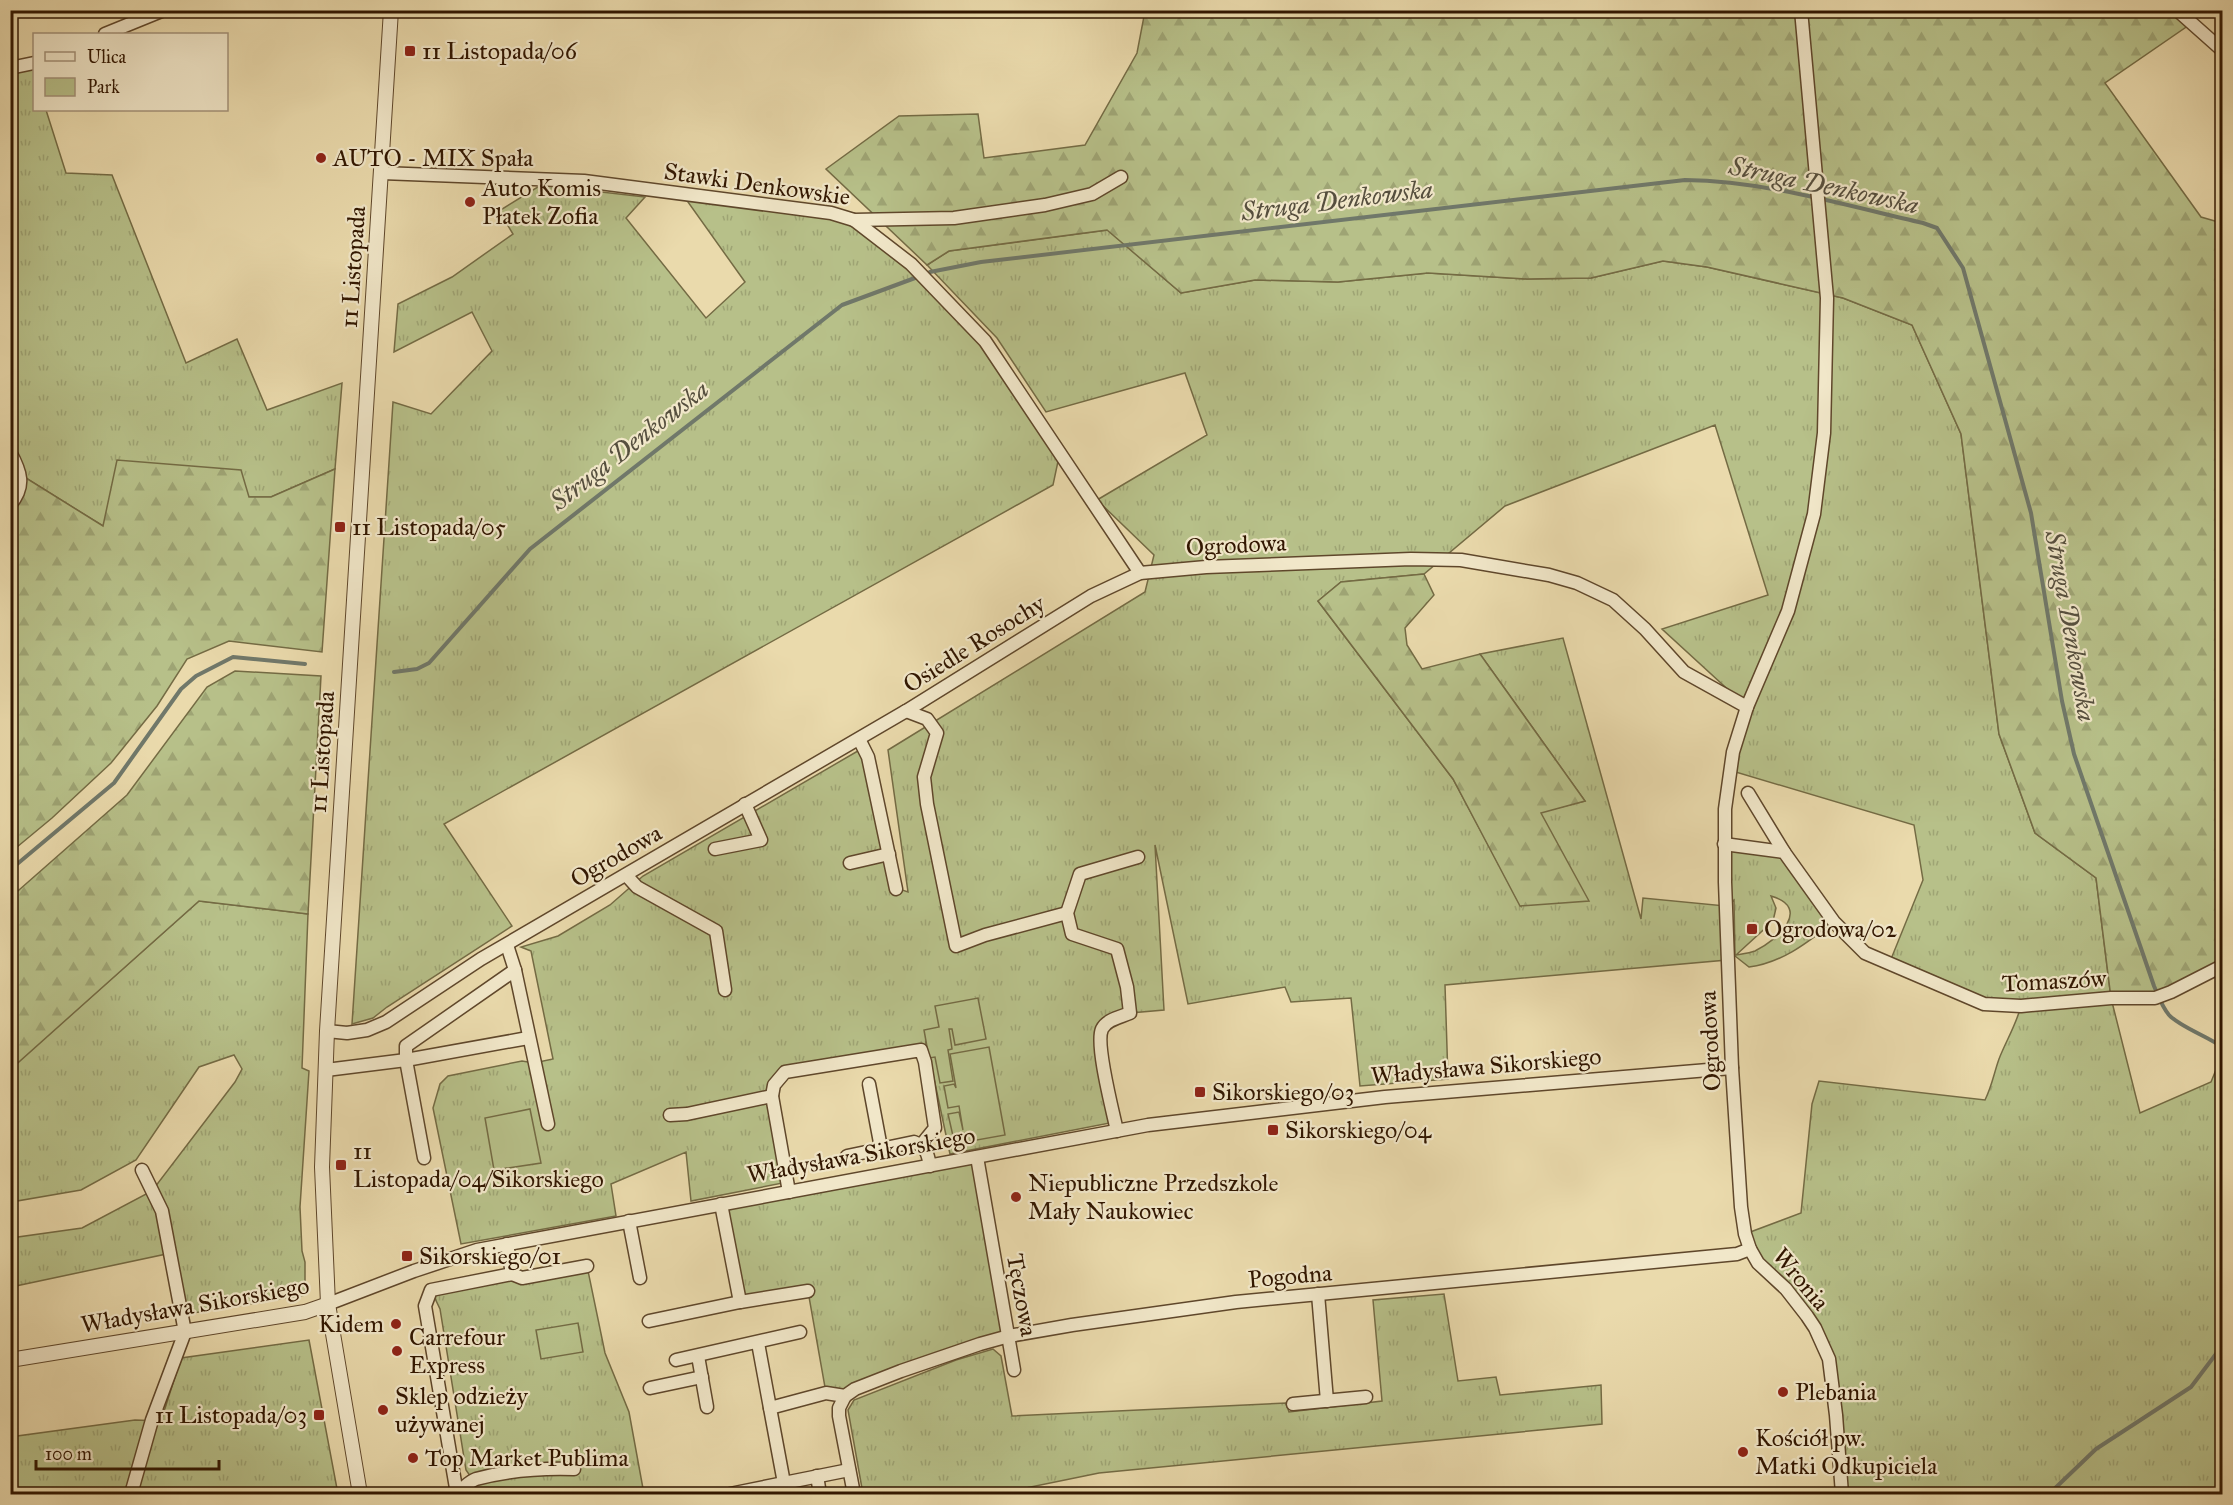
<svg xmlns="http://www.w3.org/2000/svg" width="2233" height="1505" font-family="'IM FELL Great Primer',serif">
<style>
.grass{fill:url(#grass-tufts);stroke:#746b44;stroke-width:1.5;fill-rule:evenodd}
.forest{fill:url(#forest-firs);stroke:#746b44;stroke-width:1.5}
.green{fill:#b7c089;stroke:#746b44;stroke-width:1.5}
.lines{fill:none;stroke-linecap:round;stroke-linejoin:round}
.stream{stroke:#70786a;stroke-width:4}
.minor-casing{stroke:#5f472b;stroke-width:15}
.tertiary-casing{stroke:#5f472b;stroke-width:16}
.minor{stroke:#f1e7c9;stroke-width:12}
.tertiary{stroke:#f1e7c9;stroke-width:14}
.poi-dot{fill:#8f2418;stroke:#f1e7c9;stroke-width:2}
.labels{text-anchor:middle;stroke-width:4.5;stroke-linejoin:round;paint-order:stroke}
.poi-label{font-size:24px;fill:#311600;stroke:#f1e7c9;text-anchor:start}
.street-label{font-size:24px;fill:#311600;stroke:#f1e7c9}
.water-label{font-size:26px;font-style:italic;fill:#564f3e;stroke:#f1e7c9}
</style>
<defs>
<pattern id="grass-tufts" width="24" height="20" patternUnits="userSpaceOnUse" patternTransform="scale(1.5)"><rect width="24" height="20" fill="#b7c089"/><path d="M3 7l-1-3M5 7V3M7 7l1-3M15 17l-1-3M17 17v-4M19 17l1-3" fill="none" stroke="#9ea474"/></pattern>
<pattern id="forest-firs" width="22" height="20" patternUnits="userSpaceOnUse" patternTransform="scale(1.5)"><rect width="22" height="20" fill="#b7c089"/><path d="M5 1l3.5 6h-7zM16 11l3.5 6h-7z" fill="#9ea474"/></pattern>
</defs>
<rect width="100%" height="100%" fill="#eadaac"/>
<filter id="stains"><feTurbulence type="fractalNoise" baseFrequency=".00333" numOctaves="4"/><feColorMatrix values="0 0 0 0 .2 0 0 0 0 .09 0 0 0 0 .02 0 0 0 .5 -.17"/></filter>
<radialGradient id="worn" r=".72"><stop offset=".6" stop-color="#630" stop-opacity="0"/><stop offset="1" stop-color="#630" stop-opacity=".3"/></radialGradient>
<!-- grass -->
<g class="grass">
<path d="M 32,64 L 34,71 L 34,110 L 46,110 L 66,173 L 112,175 L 186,363 L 237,339 L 267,410 L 342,383 L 335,469 L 271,497 L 248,497 L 103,526 L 21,475 L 11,452 L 11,68 Z"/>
<path d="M 541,185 L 645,197 L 626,218 L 706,318 L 745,282 L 683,195 L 854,220 L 911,264 L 985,341 L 1060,452 L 1053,485 L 444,824 L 512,926 L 387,1007 L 373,1018 L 352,1024 L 393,402 L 431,414 L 492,351 L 472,312 L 394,352 L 398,304 L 452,277 L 513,234 L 499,211 Z"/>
<path d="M 1108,230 L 1181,293 L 1255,280 L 1338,282 L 1428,273 L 1527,279 L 1591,278 L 1663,261 L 1707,267 L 1843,298 L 1912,325 L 1961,434 L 1999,734 L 2035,833 L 2096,878 L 2111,998 L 2140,1113 L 2211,1082 L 2222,1055 L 2222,1494 L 1842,1494 L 1836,1415 L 1815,1328 L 1758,1263 L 1745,1234 L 1801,1213 L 1812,1104 L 1819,1081 L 1985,1100 C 1992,1086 1994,1073 1999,1059 C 2006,1041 2016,1025 2021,1006 L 1984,1004 L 1889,964 L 1923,880 L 1914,825 L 1729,770 L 1747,707 L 1662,629 L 1768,595 L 1715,425 L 1505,506 L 1424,574 L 1341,582 L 1318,601 L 1453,779 L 1521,906 L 1541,812 L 1585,801 L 1480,654 L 1563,638 L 1641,919 L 1643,898 L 1725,906 L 1724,844 L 1784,852 L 1834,922 C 1808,942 1782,963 1749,967 L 1735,956 L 1734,900 L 1726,906 L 1727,960 L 1445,985 L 1448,1079 L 1360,1086 L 1351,998 L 1291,1002 L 1285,987 L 1188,1004 L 1155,845 L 1164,1010 L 1130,1013 L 1103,1028 L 1115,1122 L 950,1154 L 926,1041 L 925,1062 L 921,1050 L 785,1072 L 774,1085 L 788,1182 L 691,1201 L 686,1152 L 611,1184 L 616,1216 L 461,1244 L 433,1108 L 440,1084 L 448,1076 L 522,1061 L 534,1063 L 553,1059 L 531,951 L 521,947 L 558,936 L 610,905 L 643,876 L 863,748 L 896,888 L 908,892 L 888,750 L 1145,592 L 1154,555 L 1097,500 L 1207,435 L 1185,373 L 1046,412 L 997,338 L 927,265 L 949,251 ZM 1771,896 C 1812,908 1778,940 1755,951 C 1750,953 1742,954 1736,955 L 1773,921 L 1776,908 Z"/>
<path d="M 199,901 L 308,914 L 302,1068 L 309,1071 L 300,1207 L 302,1251 L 305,1262 L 305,1295 L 187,1314 L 176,1252 L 11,1287 L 11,1238 L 82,1228 L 152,1191 L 235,1082 L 242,1069 L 234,1055 L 199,1067 L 136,1160 L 81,1190 L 11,1202 L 10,1069 Z"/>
<path d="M 977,1157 L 1009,1336 L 855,1389 L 826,1393 L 808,1291 L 740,1302 L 721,1204 Z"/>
<path d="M 587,1266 L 605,1353 L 629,1412 L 644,1494 L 476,1494 L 473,1480 L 466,1470 L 440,1309 L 431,1290 Z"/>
<path d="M 1444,1294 L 1458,1381 L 1496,1377 L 1500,1395 L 1601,1385 L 1602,1424 L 1099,1473 L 996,1494 L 863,1494 L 848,1410 L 854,1400 L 956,1360 L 993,1349 L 1001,1356 L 1012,1416 L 1286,1403 L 1289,1412 L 1382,1401 L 1373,1300 Z"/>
<path d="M 309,1340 L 338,1494 L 11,1494 L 10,1437 L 135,1420 L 161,1421 L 181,1358 Z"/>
</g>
<!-- forest -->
<g class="forest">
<path d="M 1145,11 L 2175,11 L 2192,23 L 2105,83 L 2201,217 L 2222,223 L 2222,966 L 2171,992 L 2111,998 L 2096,878 L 2035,833 L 1999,734 L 1961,434 L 1912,325 L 1843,298 L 1707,267 L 1663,261 L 1591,278 L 1527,279 L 1428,273 L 1338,282 L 1255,280 L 1181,293 L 1107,230 L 949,251 L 927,265 L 826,169 L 899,116 L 978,114 L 984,158 L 1085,145 L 1137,53 Z"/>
<path d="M 10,453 L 21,475 L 103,526 L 117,460 L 241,470 L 249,497 L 271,497 L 335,469 L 322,652 L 229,641 L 187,659 L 157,706 L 111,763 L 52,818 L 11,852 Z"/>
<path d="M 1424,574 L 1434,595 L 1405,628 L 1407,645 L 1422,669 L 1480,654 L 1585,801 L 1541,813 L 1589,901 L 1520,906 L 1453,779 L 1318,601 L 1341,582 Z"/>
<path d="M 235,671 L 321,676 L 308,914 L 199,901 L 11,1069 L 11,897 L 127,795 L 207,687 Z"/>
</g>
<!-- green -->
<g class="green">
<path d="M 978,998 L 986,1039 L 955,1045 L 952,1029 L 949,1029 L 952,1049 L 948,1050 L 953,1081 L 940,1083 L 935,1057 L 929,1058 L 924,1030 L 939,1027 L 935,1006 Z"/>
<path d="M 989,1047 L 1005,1135 L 966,1142 L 964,1133 L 953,1136 L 948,1114 L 959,1112 L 963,1130 L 959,1106 L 948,1108 L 944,1086 L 954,1084 L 956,1088 L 950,1054 Z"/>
<path d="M 530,1109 L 541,1163 L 494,1170 L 485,1118 Z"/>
<path d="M 578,1323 L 583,1352 L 541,1359 L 536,1330 Z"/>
</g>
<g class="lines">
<!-- stream -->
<g class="stream">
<path d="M 930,272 L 981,262 L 1685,180 C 1766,181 1844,205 1923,223 L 1937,228 L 1963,268 L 2031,513 L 2062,701 L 2074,754 L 2154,986 C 2158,995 2162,1007 2169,1015 C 2180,1027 2207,1036 2222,1047"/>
<path d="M 394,672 L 417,669 L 429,663 L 530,549 L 842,305 L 915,278"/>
<path d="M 10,870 L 114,783 L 181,689 L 196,676 L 233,657 L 305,664"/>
<path d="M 2049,1494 L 2096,1449 L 2191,1387 L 2222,1346"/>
</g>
<!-- minor casing -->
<g class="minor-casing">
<g id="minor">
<path d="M 1801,10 L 1827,298 L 1824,433 L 1814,514 L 1788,611 L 1747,707 L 1733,752 L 1725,809 L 1725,882 L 1732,1068 L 1741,1207 L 1745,1234 L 1750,1249 L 1758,1263 L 1786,1289 L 1807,1316 L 1815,1328 L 1829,1359 L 1836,1415 L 1842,1494"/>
<path d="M 2177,10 L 2222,50"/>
<path d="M 105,34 L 164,10"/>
<path d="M 10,68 L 34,63"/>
<path d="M 382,173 L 584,181 L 831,213 L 854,220 L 954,218 L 1045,205 L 1092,194 L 1121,177"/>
<path d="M 854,220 L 911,264 L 985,341 L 1140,573"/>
<path d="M 10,452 C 21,472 26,486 10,505"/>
<path d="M 906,711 L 927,719 L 937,733 L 924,777 L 927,804 L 956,946 L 985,935 L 1067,913"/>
<path d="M 859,739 L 868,757 L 896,889"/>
<path d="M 1748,793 L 1784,852"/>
<path d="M 1724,844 L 1784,852 L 1834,922 L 1865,953 L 1984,1004 L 2021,1006 L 2111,998 L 2155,998 L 2171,992 L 2222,966"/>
<path d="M 715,849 L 761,840 L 745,804"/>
<path d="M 850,863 L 889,854"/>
<path d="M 626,875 L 637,887 L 716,931 L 725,990"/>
<path d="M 507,945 L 515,970 L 548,1124"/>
<path d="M 327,1031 L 347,1033 L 367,1030 L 386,1022 L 481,959 L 906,711 L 1091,596 L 1140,573 L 1206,567 L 1411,559 L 1461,560 L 1549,575 L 1577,583 L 1613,600 L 1645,629 L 1684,672 L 1747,707"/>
<path d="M 326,1070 L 406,1060 L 528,1038"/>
<path d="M 869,1084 L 881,1148"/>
<path d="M 670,1115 L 687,1114 L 772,1096"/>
<path d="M 1117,1131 C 1113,1112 1095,1044 1102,1029 C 1107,1019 1121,1017 1130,1013 L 1127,987 L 1117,949 L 1072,934 L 1067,913 L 1080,874 L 1138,857"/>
<path d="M 847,1156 L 914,1142 C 926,1146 928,1154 930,1166"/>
<path d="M 977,1157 L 1014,1370"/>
<path d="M 424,1158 L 406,1060 L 406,1046 L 515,970"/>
<path d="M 789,1192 L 772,1096 L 774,1085 L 785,1072 L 921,1050 L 925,1062 L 935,1128 L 922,1144"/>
<path d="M 721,1204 L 740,1302"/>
<path d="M 629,1221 L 640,1278"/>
<path d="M 512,1274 L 522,1278 L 587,1266"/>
<path d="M 1318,1294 L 1327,1401"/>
<path d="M 328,1304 L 414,1271 L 477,1250 L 1148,1125 L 1385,1097 L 1732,1068"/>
<path d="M 649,1321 L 740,1302 L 808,1291"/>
<path d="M 758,1343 L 770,1408"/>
<path d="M 698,1356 L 707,1407"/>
<path d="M 676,1360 L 800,1332"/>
<path d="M 650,1388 L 702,1377"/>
<path d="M 845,1396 L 839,1408 L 839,1416 L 854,1494"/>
<path d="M 1293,1404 L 1366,1397"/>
<path d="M 817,1476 L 820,1494"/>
<path d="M 784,1483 L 849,1470"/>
<path d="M 131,1494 L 152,1420 L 185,1332 L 162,1211 L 142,1170"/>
<path d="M 452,1494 C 462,1492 467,1482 476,1479 C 506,1471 543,1468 574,1469"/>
<path d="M 457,1494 L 425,1306 L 431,1290 L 512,1274 L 507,1244"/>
<path d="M 730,1494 L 784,1483 L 770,1408 L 826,1393 L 845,1396 L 855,1389 L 901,1371 L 980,1344 L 1009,1336 L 1072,1325 L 1236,1302 L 1737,1254 L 1750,1249"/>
</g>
</g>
<!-- tertiary casing -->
<g class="tertiary-casing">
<g id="tertiary">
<path d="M 10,1360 L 305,1312 L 328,1304"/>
<path d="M 360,1494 L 328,1304 L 322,1167 L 327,1031 L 391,10"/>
</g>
</g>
<!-- minor -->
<use href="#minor" class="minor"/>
<!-- tertiary -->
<use href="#tertiary" class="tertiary"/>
</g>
<!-- markers -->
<g class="poi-dot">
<rect x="404" y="45" width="12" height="12" rx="3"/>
<circle cx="321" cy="158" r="6"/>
<circle cx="470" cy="202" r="6"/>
<rect x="334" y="521" width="12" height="12" rx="3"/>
<rect x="1746" y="923" width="12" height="12" rx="3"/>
<rect x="1194" y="1086" width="12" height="12" rx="3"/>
<rect x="1267" y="1124" width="12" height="12" rx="3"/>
<rect x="335" y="1159" width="12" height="12" rx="3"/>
<circle cx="1016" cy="1197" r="6"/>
<rect x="401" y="1250" width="12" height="12" rx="3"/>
<circle cx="396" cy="1324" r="6"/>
<circle cx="397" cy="1351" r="6"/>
<circle cx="1783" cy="1392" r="6"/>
<circle cx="383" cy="1410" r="6"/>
<rect x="313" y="1409" width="12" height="12" rx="3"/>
<circle cx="1743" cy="1452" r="6"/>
<circle cx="413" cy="1458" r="6"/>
</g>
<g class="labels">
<!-- poi labels -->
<g class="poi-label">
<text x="422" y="59">11 Listopada/06</text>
<text x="333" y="166">AUTO - MIX Spała</text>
<text x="482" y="196">Auto Komis<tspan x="482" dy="28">Płatek Zofia</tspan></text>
<text x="352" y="535">11 Listopada/05</text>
<text x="1764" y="937">Ogrodowa/02</text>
<text x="1212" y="1100">Sikorskiego/03</text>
<text x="1285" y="1138">Sikorskiego/04</text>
<text x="353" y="1159">11<tspan x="353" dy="28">Listopada/04/Sikorskiego</tspan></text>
<text x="1028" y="1191">Niepubliczne Przedszkole<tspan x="1028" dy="28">Mały Naukowiec</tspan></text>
<text x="419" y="1264">Sikorskiego/01</text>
<text x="384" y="1332" text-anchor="end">Kidem</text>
<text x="409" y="1345">Carrefour<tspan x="409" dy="28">Express</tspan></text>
<text x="1795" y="1400">Plebania</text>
<text x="395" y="1404">Sklep odzieży<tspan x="395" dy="28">używanej</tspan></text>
<text x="307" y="1423" text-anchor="end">11 Listopada/03</text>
<text x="1755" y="1446">Kościół pw.<tspan x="1755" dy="28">Matki Odkupiciela</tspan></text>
<text x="425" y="1466">Top Market Publima</text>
</g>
<!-- street labels -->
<g class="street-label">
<text transform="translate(757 184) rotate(8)" y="8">Stawki Denkowskie</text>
<text transform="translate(353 267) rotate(-86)" y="8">11 Listopada</text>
<text transform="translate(1236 545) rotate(-3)" y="8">Ogrodowa</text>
<text transform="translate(974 644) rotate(-32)" y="8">Osiedle Rosochy</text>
<text transform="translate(322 752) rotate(-86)" y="8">11 Listopada</text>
<text transform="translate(616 856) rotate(-30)" y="8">Ogrodowa</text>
<text transform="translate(2054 981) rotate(-3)" y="8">Tomaszów</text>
<text transform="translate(1710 1041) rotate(-93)" y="8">Ogrodowa</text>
<text transform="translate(1486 1066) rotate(-5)" y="8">Władysława Sikorskiego</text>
<text transform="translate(861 1155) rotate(-10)" y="8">Władysława Sikorskiego</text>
<text transform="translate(1290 1276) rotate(-5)" y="8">Pogodna</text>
<text transform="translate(1801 1279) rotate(50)" y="8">Wronia</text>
<text transform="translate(1022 1295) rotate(80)" y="8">Tęczowa</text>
<text transform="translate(195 1305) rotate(-10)" y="8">Władysława Sikorskiego</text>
</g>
<!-- water labels -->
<g class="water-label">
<text transform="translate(1824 185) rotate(12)" y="9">Struga Denkowska</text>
<text transform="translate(1337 200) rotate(-7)" y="9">Struga Denkowska</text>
<text transform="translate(629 445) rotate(-38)" y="9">Struga Denkowska</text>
<text transform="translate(2071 626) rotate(80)" y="9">Struga Denkowska</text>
</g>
</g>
<!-- margin -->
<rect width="2233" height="1505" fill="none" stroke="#eadaac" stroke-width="36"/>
<rect x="12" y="12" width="2209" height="1481" fill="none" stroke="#311600" stroke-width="3"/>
<rect x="18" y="18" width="2197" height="1469" fill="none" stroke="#311600" stroke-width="1.5"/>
<!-- legend -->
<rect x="33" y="33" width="195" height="78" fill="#f1e7c9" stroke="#a49379" stroke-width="1.5"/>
<rect x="45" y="52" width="30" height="9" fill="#f1e7c9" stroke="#a49379" stroke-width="1.5"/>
<text x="87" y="63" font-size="18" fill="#311600">Ulica</text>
<rect x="45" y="78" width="30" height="18" fill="#b7c089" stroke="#a49379" stroke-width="1.5"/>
<text x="87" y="93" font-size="18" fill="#311600">Park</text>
<!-- scale -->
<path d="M36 1460v9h183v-9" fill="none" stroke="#311600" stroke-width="3"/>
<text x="45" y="1460" font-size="18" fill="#311600" stroke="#f1e7c9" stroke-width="4.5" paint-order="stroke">100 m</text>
<rect width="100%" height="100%" filter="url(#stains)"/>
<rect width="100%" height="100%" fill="url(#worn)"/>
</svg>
